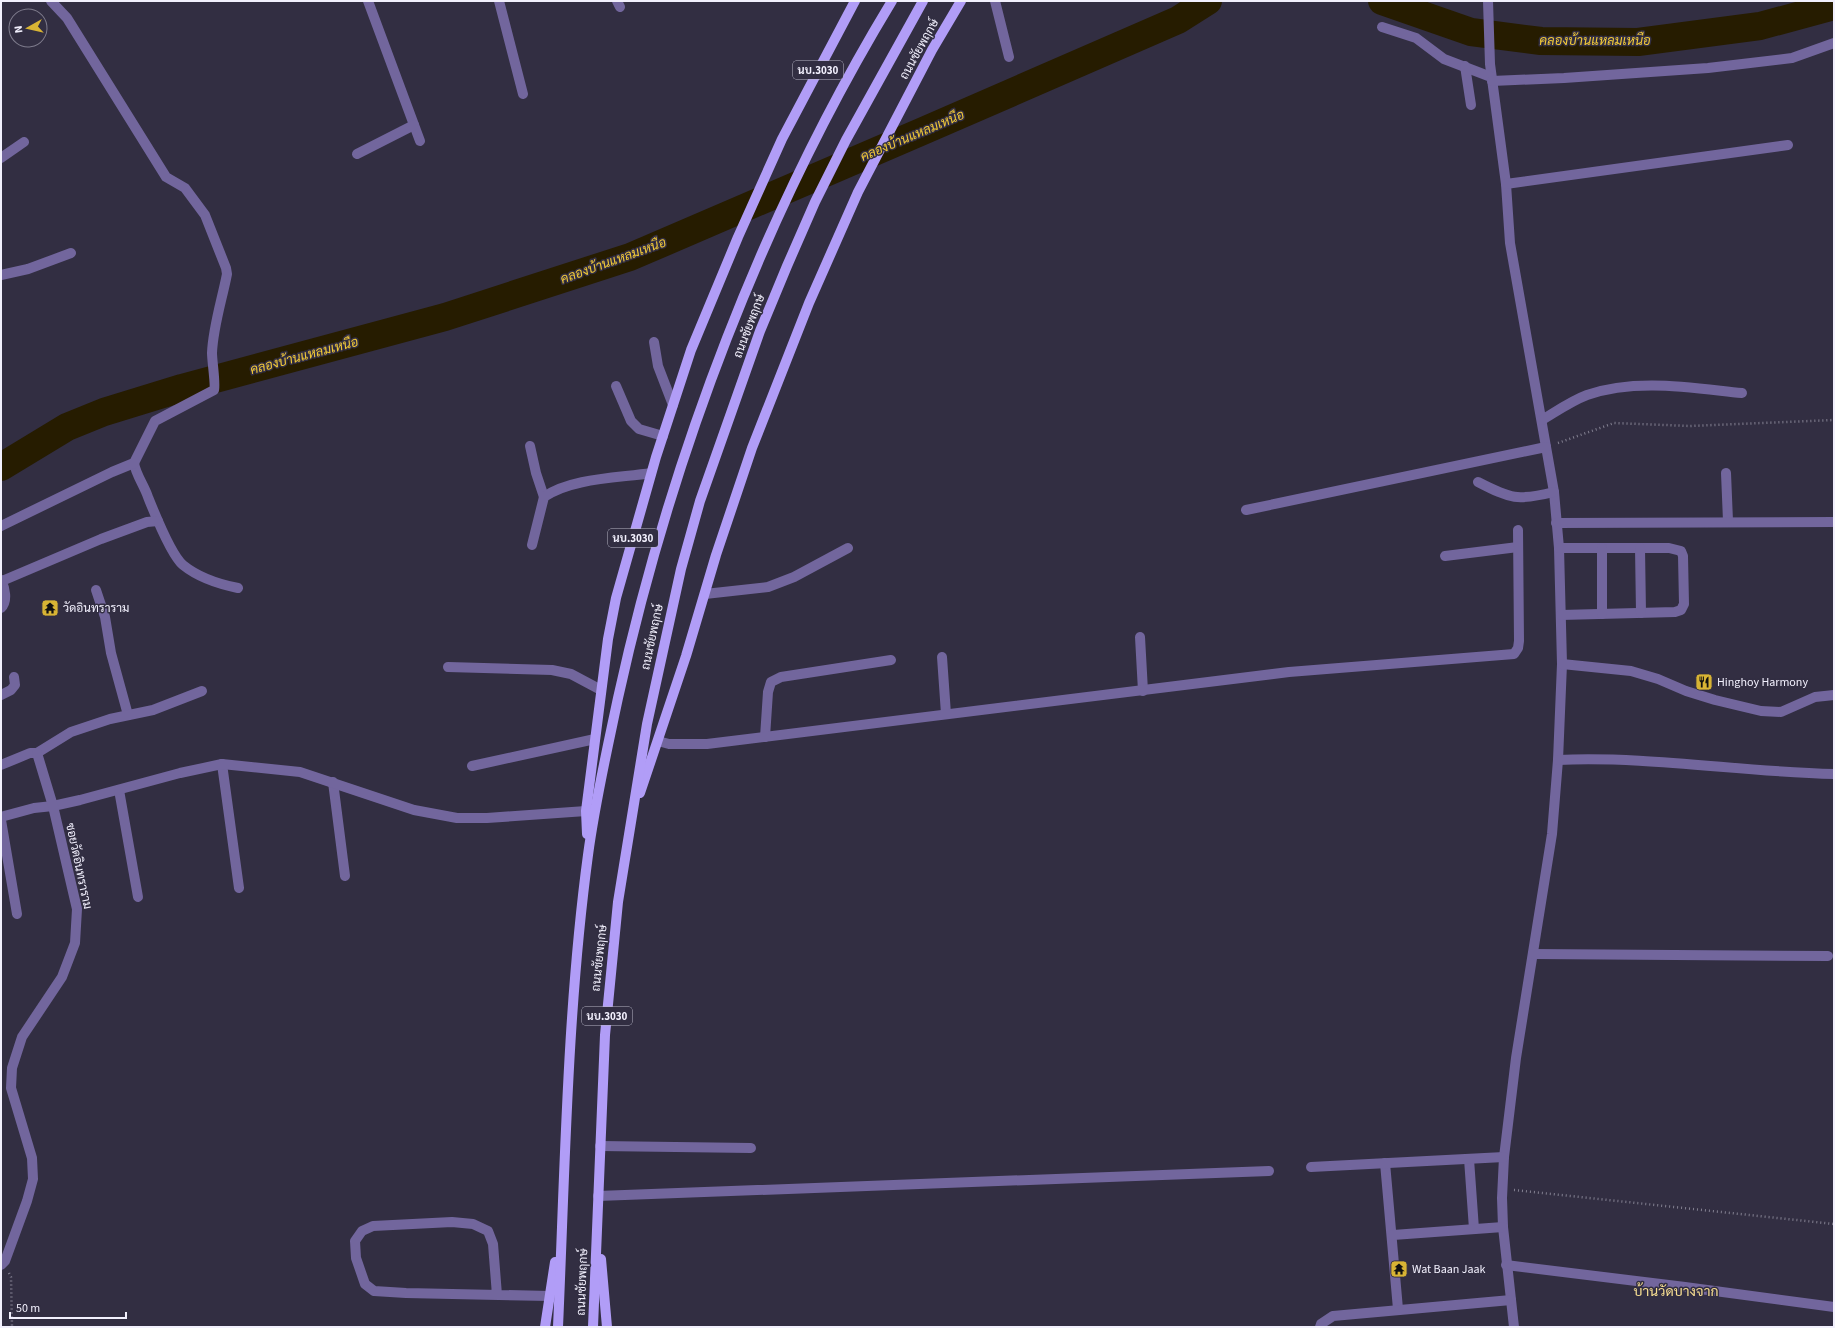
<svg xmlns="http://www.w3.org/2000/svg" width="1835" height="1328" font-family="'Source Sans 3',Sarabun,sans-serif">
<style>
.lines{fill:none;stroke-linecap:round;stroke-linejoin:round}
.river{stroke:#261c00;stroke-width:28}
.path{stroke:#838091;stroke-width:2.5;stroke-dasharray:1 3;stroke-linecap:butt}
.minor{stroke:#72669d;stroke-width:10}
.major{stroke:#b19df7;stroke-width:10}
.labels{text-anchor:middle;stroke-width:3;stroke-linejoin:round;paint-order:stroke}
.shield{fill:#322e42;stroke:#b8b6c5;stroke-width:1}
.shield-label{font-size:11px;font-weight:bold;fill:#f2f0fd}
.street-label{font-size:12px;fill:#f2f0fd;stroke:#322e42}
.poi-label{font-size:12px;fill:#f2f0fd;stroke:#322e42;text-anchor:start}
.water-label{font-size:13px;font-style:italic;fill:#f3ca37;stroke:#322e42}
.quarter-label{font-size:14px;fill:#f8df92;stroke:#322e42}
</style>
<rect width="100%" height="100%" fill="#322e42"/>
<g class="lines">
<!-- river -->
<g class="river">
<path d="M 1382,1 L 1471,32 L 1541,41 L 1638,42 L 1760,26 L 1834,6"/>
<path d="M 1,467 L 67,427 L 104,412 L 182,388 L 445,317 L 630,257 L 923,131 L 1178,20 L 1208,1"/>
</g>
<!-- path -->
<g class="path">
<path d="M 1558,443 L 1614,423 L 1690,426 L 1834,420"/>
<path d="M 1514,1190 L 1834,1224"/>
<path d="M 9,1273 L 11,1277 L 12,1327"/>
</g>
<!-- minor -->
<g class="minor">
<path d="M 368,1 L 420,141"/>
<path d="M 499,1 L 523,94"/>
<path d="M 617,1 L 620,7"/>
<path d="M 995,1 L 1009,57"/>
<path d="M 1488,1 L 1490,64 L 1506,184 L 1510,243 L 1554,492 L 1559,548 L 1562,664 L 1558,760 L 1552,834 L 1516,1058 L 1504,1157 L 1502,1198 L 1503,1227 L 1514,1327"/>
<path d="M 1382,27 L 1416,38 L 1444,59 L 1491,77"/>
<path d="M 1465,66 L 1471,105"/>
<path d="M 1492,81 L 1564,78 L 1708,68 L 1792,58 L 1834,43"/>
<path d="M 357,154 L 414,125"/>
<path d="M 1,158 L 24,142"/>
<path d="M 1506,184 L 1788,145"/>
<path d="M 1,275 L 28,269 L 71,253"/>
<path d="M 654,342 L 658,366 L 673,405"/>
<path d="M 616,386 L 631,421 L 639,429 L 663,436"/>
<path d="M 1542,420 C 1557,411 1571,401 1587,395 C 1636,378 1692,388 1742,393"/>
<path d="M 530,446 L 536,473 L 544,497"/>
<path d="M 134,463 C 136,475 144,485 148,497 C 154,512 171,555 183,565 C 199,578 218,584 238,588"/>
<path d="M 1726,473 L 1728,521"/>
<path d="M 1478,482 C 1511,499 1517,501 1554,492"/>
<path d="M 1246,510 L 1546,447"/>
<path d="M 1556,523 L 1834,522"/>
<path d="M 1,526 L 112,472 L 134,463 L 155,421 L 214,390 C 216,386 212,361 212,353 C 213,327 222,300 227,274 L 226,268 L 205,215 L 185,188 L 166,177 L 67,18 L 51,1"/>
<path d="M 532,545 L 544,497 C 571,478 619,478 651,473"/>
<path d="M 1559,548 L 1669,548 L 1681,551 L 1683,556 L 1684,604 L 1681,610 L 1675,612 L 1561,615"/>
<path d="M 1640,548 L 1641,613"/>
<path d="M 1445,556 L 1518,547"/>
<path d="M 1,580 C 5,588 8,601 1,608"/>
<path d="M 2,581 L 101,539 L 147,522 L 158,521"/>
<path d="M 96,590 L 105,617 L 111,653 L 128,715"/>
<path d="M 705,594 L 768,587 L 794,577 L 848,548"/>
<path d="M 1602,614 L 1602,548"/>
<path d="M 1140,637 L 1143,691"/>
<path d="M 942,657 L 946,714"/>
<path d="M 1562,664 L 1631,671 L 1658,679 L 1686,691 L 1715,700 L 1761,711 L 1781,712 L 1815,697 L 1834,695"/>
<path d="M 448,667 L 552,670 L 571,674 L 601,690"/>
<path d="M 1,695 L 11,690 L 15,685 L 14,677"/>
<path d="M 765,737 L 768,692 L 771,682 L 781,677 L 891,660"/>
<path d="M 658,741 L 669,744 L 707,744 L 1289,672 L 1514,654 L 1518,648 L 1519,641 L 1518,530"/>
<path d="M 37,753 L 71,732 L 110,719 L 153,710 L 202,691"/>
<path d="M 1558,760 C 1650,756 1742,772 1834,774"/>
<path d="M 222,764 L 239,888"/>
<path d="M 1,765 L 30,753 L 37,753"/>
<path d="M 472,766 L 595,739"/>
<path d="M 333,782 L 345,876"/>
<path d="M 119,790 L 138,897"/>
<path d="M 1,817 L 34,808 L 53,806 L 80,800 L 180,773 L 222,764 L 300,772 L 414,810 L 457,818 L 487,818 L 586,811"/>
<path d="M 1,820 L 17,914"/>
<path d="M 1533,954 L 1828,956"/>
<path d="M 600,1146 L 751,1148"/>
<path d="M 1469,1159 L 1474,1229"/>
<path d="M 1385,1163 L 1398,1309"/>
<path d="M 1311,1167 L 1504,1157"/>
<path d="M 598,1196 L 1269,1171"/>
<path d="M 1393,1235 L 1503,1227"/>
<path d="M 1,1265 L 5,1261 L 27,1201 L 33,1179 L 32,1158 L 11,1088 L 12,1068 L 22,1037 L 62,977 L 75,943 L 77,909 L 53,806 L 37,753"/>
<path d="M 1506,1265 L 1685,1287 L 1834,1307"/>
<path d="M 497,1295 L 493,1244 L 488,1231 L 473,1224 L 452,1222 L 373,1226 L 362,1231 L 355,1241 L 356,1258 L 365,1284 L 374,1291 L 406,1293 L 550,1296"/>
<path d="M 1320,1327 L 1321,1324 L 1333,1316 L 1511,1300"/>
</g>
<!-- major -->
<g class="major">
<path d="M 640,793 L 686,656 L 716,555 L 752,448 L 809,303 L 858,192 L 932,50 L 961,1"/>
<path d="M 587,834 L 586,811 L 608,639 L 616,598 L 656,457 L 691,350 L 738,237 L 782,139 L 855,1"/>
<path d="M 601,1259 L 607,1327"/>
<path d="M 545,1327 L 555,1262"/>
<path d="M 558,1327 C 565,1170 567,1011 588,855 C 595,802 607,750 618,698 C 671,457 764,212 892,1"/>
<path d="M 593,1327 L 605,1035 L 618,902 L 647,724 L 681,569 L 700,501 L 760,331 L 787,266 L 815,202 L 846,140 L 923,1"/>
</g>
</g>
<!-- icons -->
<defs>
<g id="temple-square" transform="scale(0.9)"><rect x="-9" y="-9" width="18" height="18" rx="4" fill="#d8b434" stroke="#322e42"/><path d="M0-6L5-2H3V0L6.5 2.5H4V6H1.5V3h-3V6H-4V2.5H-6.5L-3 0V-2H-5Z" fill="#111"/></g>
<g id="restaurant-square" transform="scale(0.9)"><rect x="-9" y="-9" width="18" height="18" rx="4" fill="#d8b434" stroke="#322e42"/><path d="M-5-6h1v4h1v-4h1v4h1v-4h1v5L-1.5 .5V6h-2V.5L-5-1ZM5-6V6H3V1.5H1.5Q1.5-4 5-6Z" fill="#111"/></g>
</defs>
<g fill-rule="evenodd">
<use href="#temple-square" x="50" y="608"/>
<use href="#restaurant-square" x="1704" y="682"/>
<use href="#temple-square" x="1399" y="1269"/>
</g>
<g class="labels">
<!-- shield labels -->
<g class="shield">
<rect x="793" y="61" width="50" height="18" rx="3"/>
<rect x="608" y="529" width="50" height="18" rx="3"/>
<rect x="582" y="1007" width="50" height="18" rx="3"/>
</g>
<g class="shield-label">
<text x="818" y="74">นบ.3030</text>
<text x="633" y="542">นบ.3030</text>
<text x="607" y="1020">นบ.3030</text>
</g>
<!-- street labels -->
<g class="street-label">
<text transform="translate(919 49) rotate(-61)" y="4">ถนนชัยพฤกษ์</text>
<text transform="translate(749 326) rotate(-69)" y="4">ถนนชัยพฤกษ์</text>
<text transform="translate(652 637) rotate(-78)" y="4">ถนนชัยพฤกษ์</text>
<text transform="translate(79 866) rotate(78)" y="4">ซอยวัดอินทราราม</text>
<text transform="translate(599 958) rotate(-84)" y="4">ถนนชัยพฤกษ์</text>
<text transform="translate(582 1282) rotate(-88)" y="4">ถนนชัยพฤกษ์</text>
</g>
<!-- poi labels -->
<g class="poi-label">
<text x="63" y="612">วัดอินทราราม</text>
<text x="1717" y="686">Hinghoy Harmony</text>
<text x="1412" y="1273">Wat Baan Jaak</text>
</g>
<!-- water labels -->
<g class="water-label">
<text x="1595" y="45">คลองบ้านแหลมเหนือ</text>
<text transform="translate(912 135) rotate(-23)" y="5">คลองบ้านแหลมเหนือ</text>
<text transform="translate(613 260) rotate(-20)" y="5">คลองบ้านแหลมเหนือ</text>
<text transform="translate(304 355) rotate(-15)" y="5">คลองบ้านแหลมเหนือ</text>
</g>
<!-- quarter labels -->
<g class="quarter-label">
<text x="1676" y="1296">บ้านวัดบางจาก</text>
</g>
</g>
<!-- border -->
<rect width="1835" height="1328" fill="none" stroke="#f2f0fd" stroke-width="4"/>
<!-- north arrow -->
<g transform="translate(28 28) rotate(262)"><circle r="19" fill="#322e42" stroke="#7f7c8d"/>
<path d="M0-3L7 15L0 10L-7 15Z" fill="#d8b434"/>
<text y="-6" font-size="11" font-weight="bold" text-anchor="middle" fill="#f2f0fd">N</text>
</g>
<!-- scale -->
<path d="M10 1312v6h116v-6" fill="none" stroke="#f2f0fd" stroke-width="2"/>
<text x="16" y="1312" font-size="12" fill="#f2f0fd" stroke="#322e42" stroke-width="3" paint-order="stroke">50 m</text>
</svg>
